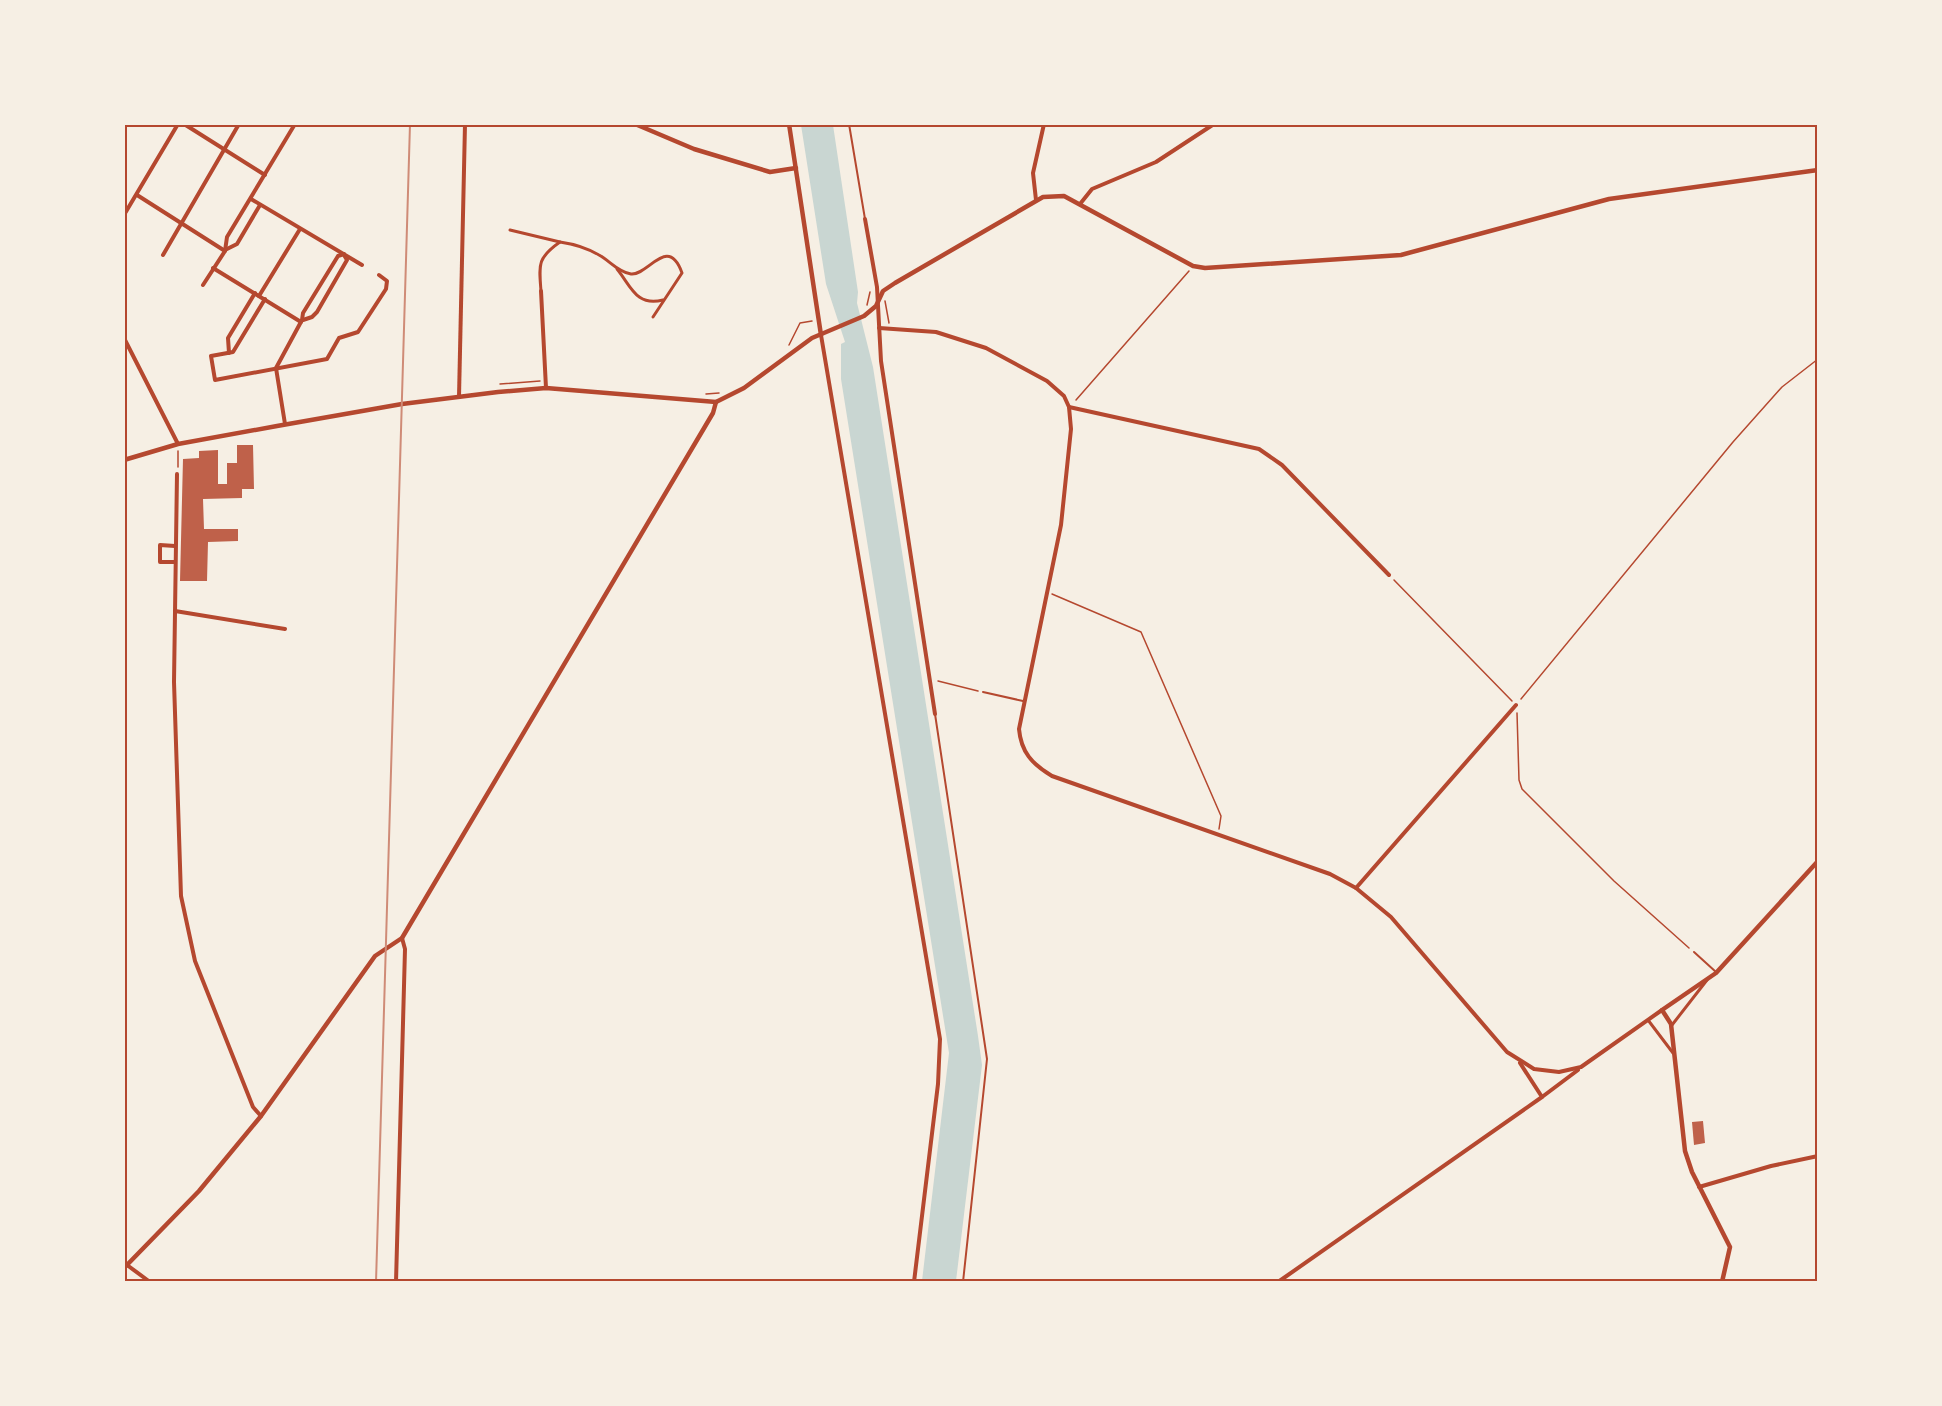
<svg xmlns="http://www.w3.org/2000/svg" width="1942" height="1406" font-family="Inter,sans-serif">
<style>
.water{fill:#c9d6d2}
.building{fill:#bf614a}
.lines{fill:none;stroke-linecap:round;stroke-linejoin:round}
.path{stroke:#b5482f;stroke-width:1.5}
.service{stroke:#b5482f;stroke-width:2}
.pedestrian{stroke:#b5482f;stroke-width:3}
.minor{stroke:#b5482f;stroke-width:4}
.tertiary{stroke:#b5482f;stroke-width:4.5}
.rail{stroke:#cf8b77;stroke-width:2}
.neatline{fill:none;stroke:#b5482f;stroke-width:2}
</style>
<rect width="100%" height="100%" fill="#f6efe4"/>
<!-- water -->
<path class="water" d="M 801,125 L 833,125 L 858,292 L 857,303 L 873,367 L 978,1036 L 982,1065 L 956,1281 L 922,1281 L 949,1053 L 841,379 L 841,344 L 845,342 L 826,284 Z"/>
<!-- building -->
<g class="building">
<path d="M 237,445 L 253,445 L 254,489 L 242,489 L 242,498 L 203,499 L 204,529 L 238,529 L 238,541 L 208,542 L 207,581 L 180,581 L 183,459 L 199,458 L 199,451 L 218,450 L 218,484 L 227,484 L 227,463 L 237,463 Z"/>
<path d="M 1703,1121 L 1705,1143 L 1694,1145 L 1692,1122 Z"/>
</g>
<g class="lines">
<!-- path -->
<g class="path">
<path d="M 885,301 L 889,323"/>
<path d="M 867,305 L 870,292"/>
<path d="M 789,345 L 800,323 L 812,321"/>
<path d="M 500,384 L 540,381"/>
<path d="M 706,394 L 719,393"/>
<path d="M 1076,400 L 1189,271"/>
<path d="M 178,467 L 178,451"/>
<path d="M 1394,580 L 1512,701"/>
<path d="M 1052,594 L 1141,632 L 1221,816 L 1219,829"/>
<path d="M 938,681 L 978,691"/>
<path d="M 1521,699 L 1733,442 L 1782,387 L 1818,359"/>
<path d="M 1517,713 L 1519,780 L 1522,789 L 1614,881 L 1689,948"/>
</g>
<!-- service -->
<g class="service">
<path d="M 849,124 L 865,219"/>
<path d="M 983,692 L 1023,701"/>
<path d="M 935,714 L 987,1059 L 963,1282"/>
<path d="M 1694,952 L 1716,972"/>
</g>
<!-- pedestrian -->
<g class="pedestrian">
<path d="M 510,230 L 560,242"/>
<path d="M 617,269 C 631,286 636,307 663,300"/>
<path d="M 541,291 C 539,265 537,258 560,242 C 574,244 587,248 599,255 C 610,261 618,272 631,274 C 648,276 668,234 682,273 L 653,317"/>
<path d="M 1648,1020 L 1673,1053"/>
<path d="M 1672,1025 L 1707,980"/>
</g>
<!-- minor -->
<g class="minor">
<path d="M 184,124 L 265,175"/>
<path d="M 137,195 L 225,251"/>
<path d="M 251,199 L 362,265"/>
<path d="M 1036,200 L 1033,173 L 1044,124"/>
<path d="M 1080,204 L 1092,189 L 1156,162 L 1214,124"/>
<path d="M 124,215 L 178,124"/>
<path d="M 865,219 L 877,287 L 881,361 L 935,714"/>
<path d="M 225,250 L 237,244 L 260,205"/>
<path d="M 163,255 L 239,124"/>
<path d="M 213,268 L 301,322"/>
<path d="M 203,285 L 225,251 L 227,237 L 295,124"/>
<path d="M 541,291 L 546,388"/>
<path d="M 259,296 L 300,229"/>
<path d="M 265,299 L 233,352 L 211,356 L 215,380 L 327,359 L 339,338 L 358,332 L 386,289 L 387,281 L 379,275"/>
<path d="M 303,320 L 312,317 L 317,312 L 347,260 L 344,255"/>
<path d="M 879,328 L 936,332 L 986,348 L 1047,381 L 1064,396 L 1069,407 L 1071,429 L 1061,525 L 1019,729 C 1021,752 1032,764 1052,776 L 1330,874 L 1356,888 L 1391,917 L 1507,1052 L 1534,1069 L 1559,1072 L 1581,1067 L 1662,1010"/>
<path d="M 821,335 L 940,1039 L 938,1084 L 914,1282"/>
<path d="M 124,338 L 178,444"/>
<path d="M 229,353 L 228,338 L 255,293"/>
<path d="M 459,397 L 465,124"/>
<path d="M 1069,407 L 1259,449 L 1282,465 L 1389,575"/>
<path d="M 285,424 L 276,368 L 302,320 L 303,313 L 338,256 L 344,254"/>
<path d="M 177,474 L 174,682 L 181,896 L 195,961 L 253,1107 L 261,1116"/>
<path d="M 175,562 L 160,562 L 160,545 L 175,546"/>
<path d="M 175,611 L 285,629"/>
<path d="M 1356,888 L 1516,705"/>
<path d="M 1520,1063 L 1542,1097 L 1578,1070"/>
<path d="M 1699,1187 L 1771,1166 L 1818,1156"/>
<path d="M 127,1265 L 150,1282"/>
<path d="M 396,1282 L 405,949 L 402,938"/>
<path d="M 1278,1282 L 1542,1097"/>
</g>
<!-- tertiary -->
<g class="tertiary">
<path d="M 635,124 L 694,149 L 770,172 L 796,168"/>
<path d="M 789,124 L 821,335"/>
<path d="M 124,460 L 178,444 L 277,426 L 402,404 L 498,392 L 546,388 L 716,402 L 744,388 L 812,338 L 864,316 L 876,306 L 883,291 L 895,283 L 1043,197 L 1064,196 L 1193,266 L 1205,268 L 1401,255 L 1609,199 L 1818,170"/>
<path d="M 124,1268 L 199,1191 L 261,1116 L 375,956 L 402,938 L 713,413 L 716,402"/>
<path d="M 1722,1282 L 1730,1247 L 1692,1172 L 1685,1151 L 1671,1024 L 1662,1010 L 1716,973 L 1818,861"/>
</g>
<!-- rail -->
<path class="rail" d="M 376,1282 L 410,124"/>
</g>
<!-- border -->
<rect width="1942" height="1406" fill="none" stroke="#f6efe4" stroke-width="252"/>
<rect x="126" y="126" width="1690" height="1154" class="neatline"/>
</svg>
